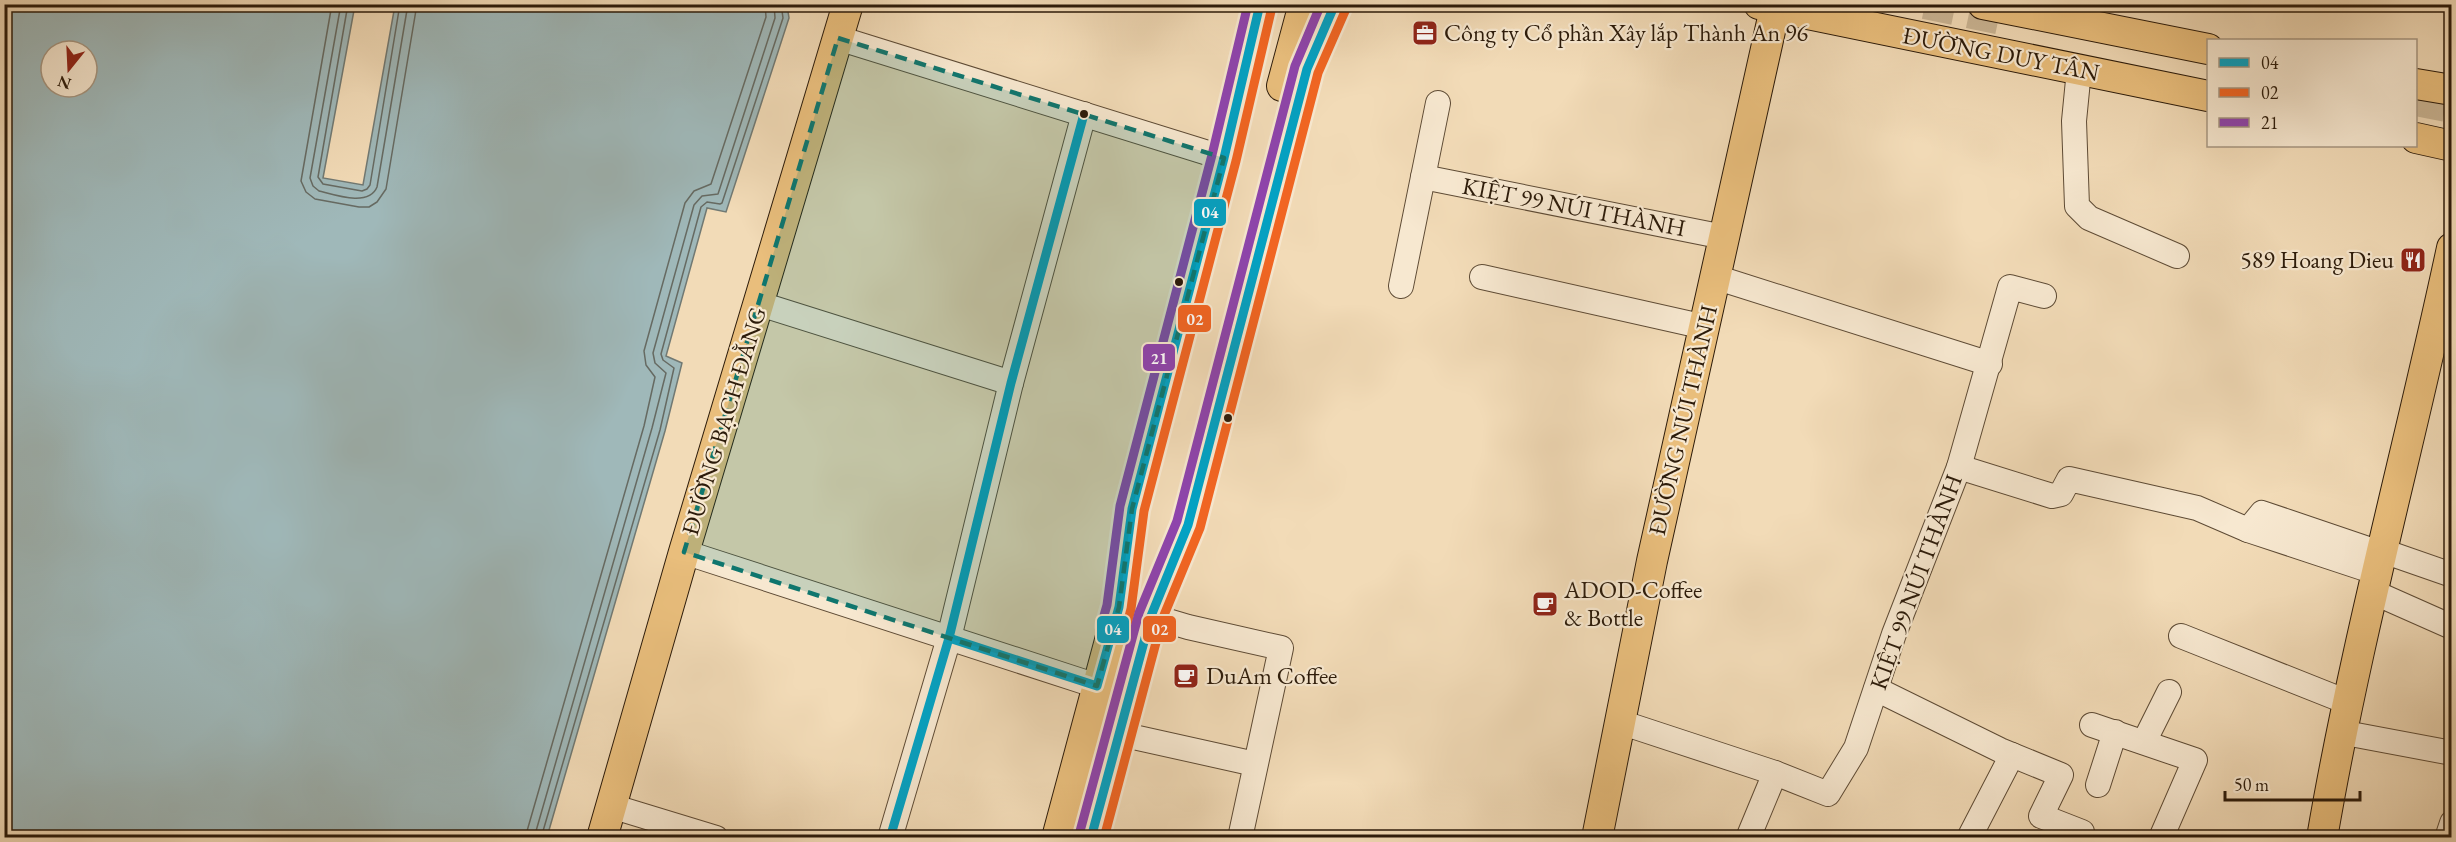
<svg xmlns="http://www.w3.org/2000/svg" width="2456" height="842" font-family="'EB Garamond',serif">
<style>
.water{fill:#9fb8b9;stroke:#717973;stroke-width:1.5;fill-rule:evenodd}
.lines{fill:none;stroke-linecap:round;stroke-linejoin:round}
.shore{stroke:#666a62;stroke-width:1.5}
.major-tunnel{stroke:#cab594;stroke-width:30;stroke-dasharray:30 15;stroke-linecap:butt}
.minor-casing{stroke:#5e4b35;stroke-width:26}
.major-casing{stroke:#2c1b0a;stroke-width:32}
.minor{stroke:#f7e8d0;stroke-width:24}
.major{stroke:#e9be7c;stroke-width:30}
.bus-1-casing{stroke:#f7e8d0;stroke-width:14}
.bus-2-casing{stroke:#f7e8d0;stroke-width:14}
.bus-3-casing{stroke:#f7e8d0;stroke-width:14}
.bus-1{stroke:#02a2c4;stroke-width:9}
.bus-2{stroke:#f26522;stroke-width:9}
.bus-3{stroke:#8e44ad;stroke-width:9}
.marked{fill:#0f766e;fill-opacity:0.2;stroke:#0f766e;stroke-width:4.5;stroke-dasharray:12 8;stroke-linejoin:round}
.bus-dot{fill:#2c1b0a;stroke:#f7e8d0;stroke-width:2}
.labels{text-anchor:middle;stroke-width:4.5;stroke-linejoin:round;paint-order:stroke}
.poi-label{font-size:24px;fill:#2c1b0a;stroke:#f7e8d0;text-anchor:start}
.street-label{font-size:24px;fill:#2c1b0a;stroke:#f7e8d0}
.line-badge{stroke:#f7e8d0;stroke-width:2}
.badge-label{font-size:16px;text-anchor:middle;font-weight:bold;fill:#fff}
</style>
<rect width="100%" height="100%" fill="#f2dbb7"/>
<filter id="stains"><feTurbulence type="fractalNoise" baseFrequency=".00333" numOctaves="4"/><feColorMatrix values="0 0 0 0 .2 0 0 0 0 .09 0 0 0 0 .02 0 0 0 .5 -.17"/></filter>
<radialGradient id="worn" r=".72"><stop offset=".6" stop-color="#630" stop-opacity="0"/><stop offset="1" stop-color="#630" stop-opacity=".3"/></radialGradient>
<!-- water -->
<path class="water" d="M 5,4 L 355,5 L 323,178 L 363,185 L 395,5 L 787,5 L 789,18 L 726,212 L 707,208 L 666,356 L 682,363 L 665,431 L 547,837 L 5,837 ZM 51,51 L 87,51 L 87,87 L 51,87 Z"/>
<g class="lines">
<!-- shore -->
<g class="shore">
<path d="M 332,4 L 301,181 L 306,192 L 315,199 L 359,207 L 369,207 L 377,202 L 386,189 L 417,4"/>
<path d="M 341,4 L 310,178 L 313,186 L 319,191 C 335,195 369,207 377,187 L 408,4"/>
<path d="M 348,4 L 318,177 L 323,184 L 362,191 L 367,189 L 370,185 L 400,4"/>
<path d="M 525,838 L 644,426 L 655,377 L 646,365 L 644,351 L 685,203 L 694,191 L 711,184 L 766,17 L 765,4"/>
<path d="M 534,838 L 652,428 L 666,373 L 655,363 L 653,353 L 694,205 L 702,196 L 718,194 L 775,18 L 774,4"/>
<path d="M 541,838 L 660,430 L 674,368 L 663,360 L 661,354 L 701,207 L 707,202 L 720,204 L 722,203 L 783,18 L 781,4"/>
</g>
<!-- major-tunnel -->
<g class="major-tunnel">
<path d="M 1925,4 L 2011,22"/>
<path d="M 2416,101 L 2452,108"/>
</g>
<!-- minor casing -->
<g class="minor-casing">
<g id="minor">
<path d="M 838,38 L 1224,158"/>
<path d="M 2079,70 L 2074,121 L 2077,206 L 2089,218 L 2177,256"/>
<path d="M 1423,177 L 1724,237"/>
<path d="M 1482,277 L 1705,327"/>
<path d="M 1715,277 L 1990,364"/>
<path d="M 1401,286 L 1438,103"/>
<path d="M 760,304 L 1011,383"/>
<path d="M 1959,467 L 2052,496 L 2061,494 L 2069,479 L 2197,508 L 2248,530 L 2262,513 L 2383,554"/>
<path d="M 2248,530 L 2378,573"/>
<path d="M 2383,551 L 2452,575"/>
<path d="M 684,552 L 1097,686"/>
<path d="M 2373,592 L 2452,627"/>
<path d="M 1151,616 L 1188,627 L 1281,648 L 1240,838"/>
<path d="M 2181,636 L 2347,702"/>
<path d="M 1876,689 L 2000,750 L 2061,775 L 2041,816 L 2082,832 L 2083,838"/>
<path d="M 1620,722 L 1775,773 L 1828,794 L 1856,748 L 1894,634 L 1959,467 L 2010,287 L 2044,296"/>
<path d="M 2092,725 L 2195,760 L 2161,838"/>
<path d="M 2340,732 L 2452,753"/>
<path d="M 1120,734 L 1255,764"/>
<path d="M 2144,742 L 2169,692"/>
<path d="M 2098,785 L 2115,732"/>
<path d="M 611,806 L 716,838"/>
<path d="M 890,838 L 949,638 L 1011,383 L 1084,114"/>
<path d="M 1748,838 L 1775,773"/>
<path d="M 1969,838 L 2012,755"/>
<path d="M 2447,838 L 2452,823"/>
</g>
</g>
<!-- major casing -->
<g class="major-casing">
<g id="major">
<path d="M 1759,4 L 2208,96"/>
<path d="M 1983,4 L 2208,49"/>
<path d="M 2416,84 L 2452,90"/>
<path d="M 1282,86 L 1304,4"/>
<path d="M 2416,138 L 2452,146"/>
<path d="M 602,838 L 684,552 L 848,4"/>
<path d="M 1057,838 L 1119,607 L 1132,509 L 1224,158 L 1260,4"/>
<path d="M 1091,838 L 1151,616 L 1188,525 L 1307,69 L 1319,37 L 1335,4"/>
<path d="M 1597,838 L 1652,561 L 1776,4"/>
<path d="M 2322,838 C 2356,639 2410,445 2452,248"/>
</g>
</g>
<!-- minor -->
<use href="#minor" class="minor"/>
<!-- major -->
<use href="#major" class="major"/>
<!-- bus-1 casing -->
<g class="bus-1-casing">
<g id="bus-1">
<path d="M 949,638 L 1097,686 L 1119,607 L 1132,509 L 1224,158 L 1260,4"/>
<path d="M 890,838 L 949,638 L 1011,383 L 1084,114"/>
<path d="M 1091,838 L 1151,616 L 1188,525 L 1307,69 L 1335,4"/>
</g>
</g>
<!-- bus-2 casing -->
<g class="bus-2-casing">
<g id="bus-2">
<path d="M 1125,632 L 1131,609 L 1144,511 L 1236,161 L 1272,7"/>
<path d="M 1104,838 L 1162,620 L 1200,528 L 1318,73 L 1346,9"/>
</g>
</g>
<!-- bus-3 casing -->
<g class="bus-3-casing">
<g id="bus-3">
<path d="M 1101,626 L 1107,605 L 1120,506 L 1212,155 L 1248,4"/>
<path d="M 1079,835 L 1139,613 L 1177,521 L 1295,66 L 1321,4"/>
</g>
</g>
<!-- bus-1 -->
<use href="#bus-1" class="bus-1"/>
<!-- bus-2 -->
<use href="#bus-2" class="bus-2"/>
<!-- bus-3 -->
<use href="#bus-3" class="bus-3"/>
</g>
<!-- marked area -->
<path class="marked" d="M 838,38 L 1224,158 L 1132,509 L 1119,607 L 1097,686 L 684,552 Z"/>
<!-- icons -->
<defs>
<g id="office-square" transform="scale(1.35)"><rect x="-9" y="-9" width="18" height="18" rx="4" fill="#8f2418" stroke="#f7e8d0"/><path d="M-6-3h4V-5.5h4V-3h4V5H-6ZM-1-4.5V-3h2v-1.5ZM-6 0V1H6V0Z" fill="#fff"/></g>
<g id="restaurant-square" transform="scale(1.35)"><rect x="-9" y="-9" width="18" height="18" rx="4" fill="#8f2418" stroke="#f7e8d0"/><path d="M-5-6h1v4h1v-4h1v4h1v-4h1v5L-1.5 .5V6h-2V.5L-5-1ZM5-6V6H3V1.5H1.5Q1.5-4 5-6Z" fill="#fff"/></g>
<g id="cafe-square" transform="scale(1.35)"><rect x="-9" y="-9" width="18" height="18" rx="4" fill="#8f2418" stroke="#f7e8d0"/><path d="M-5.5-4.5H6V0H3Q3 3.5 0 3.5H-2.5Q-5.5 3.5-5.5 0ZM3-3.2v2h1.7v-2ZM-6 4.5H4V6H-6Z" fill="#fff"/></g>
</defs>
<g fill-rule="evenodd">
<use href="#office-square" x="1425" y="33"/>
<use href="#restaurant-square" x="2413" y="260"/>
<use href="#cafe-square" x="1545" y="604"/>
<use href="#cafe-square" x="1186" y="676"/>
</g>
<!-- markers -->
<g class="bus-dot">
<circle cx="1084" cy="114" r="5"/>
<circle cx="1179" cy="282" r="5"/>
<circle cx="1228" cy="418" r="5"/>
</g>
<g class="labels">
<!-- poi labels -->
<g class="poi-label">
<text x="1444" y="41">Công ty Cổ phần Xây lắp Thành An 96</text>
<text x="2394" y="268" text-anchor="end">589 Hoang Dieu</text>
<text x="1564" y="598">ADOD-Coffee<tspan x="1564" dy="28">&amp; Bottle</tspan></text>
<text x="1206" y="684">DuAm Coffee</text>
</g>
<!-- street labels -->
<g class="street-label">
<text transform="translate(2001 54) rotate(11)" y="8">ĐƯỜNG DUY TÂN</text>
<text transform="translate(1574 207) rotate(11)" y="8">KIỆT 99 NÚI THÀNH</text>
<text transform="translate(1683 420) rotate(-77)" y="8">ĐƯỜNG NÚI THÀNH</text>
<text transform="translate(724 421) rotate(-73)" y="8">ĐƯỜNG BẠCH ĐẰNG</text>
<text transform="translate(1916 582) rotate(-70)" y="8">KIỆT 99 NÚI THÀNH</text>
</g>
</g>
<g class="line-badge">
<rect x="1193" y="198" width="34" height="29" rx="6" fill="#02a2c4"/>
<rect x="1177" y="304" width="35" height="29" rx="6" fill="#f26522"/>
<rect x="1142" y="343" width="34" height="29" rx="6" fill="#8e44ad"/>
<rect x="1142" y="615" width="35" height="28" rx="6" fill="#f26522"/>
<rect x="1096" y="615" width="34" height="29" rx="6" fill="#02a2c4"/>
</g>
<g class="badge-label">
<text x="1210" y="218">04</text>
<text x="1195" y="325">02</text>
<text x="1159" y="364">21</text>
<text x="1160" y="635">02</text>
<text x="1113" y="635">04</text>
</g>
<!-- margin -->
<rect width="2456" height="842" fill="none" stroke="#f2dbb7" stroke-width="24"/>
<rect x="6" y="6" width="2444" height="830" fill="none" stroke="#2c1b0a" stroke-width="3"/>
<rect x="12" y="12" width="2432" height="818" fill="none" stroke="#2c1b0a" stroke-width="1.5"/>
<!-- legend -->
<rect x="2207" y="39" width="210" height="108" fill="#f7e8d0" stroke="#a69681" stroke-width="1.5"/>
<rect x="2219" y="58" width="30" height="9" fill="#02a2c4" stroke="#a69681" stroke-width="1.5"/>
<text x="2261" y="69" font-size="18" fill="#2c1b0a">04</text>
<rect x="2219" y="88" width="30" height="9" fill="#f26522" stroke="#a69681" stroke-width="1.5"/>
<text x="2261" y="99" font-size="18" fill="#2c1b0a">02</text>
<rect x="2219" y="118" width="30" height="9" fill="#8e44ad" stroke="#a69681" stroke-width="1.5"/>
<text x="2261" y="129" font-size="18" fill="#2c1b0a">21</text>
<!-- north arrow -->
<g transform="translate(69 69) rotate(198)"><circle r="28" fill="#f7e8d0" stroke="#a69681" stroke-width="1.5"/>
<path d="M0-4.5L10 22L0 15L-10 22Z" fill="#8f2418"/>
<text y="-9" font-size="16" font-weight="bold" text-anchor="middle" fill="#2c1b0a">N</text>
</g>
<!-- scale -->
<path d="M2225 791v9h135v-9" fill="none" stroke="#2c1b0a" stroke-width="3"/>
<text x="2234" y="791" font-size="18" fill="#2c1b0a" stroke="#f7e8d0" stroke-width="4.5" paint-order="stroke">50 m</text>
<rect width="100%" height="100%" filter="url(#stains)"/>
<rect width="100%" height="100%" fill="url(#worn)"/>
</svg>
